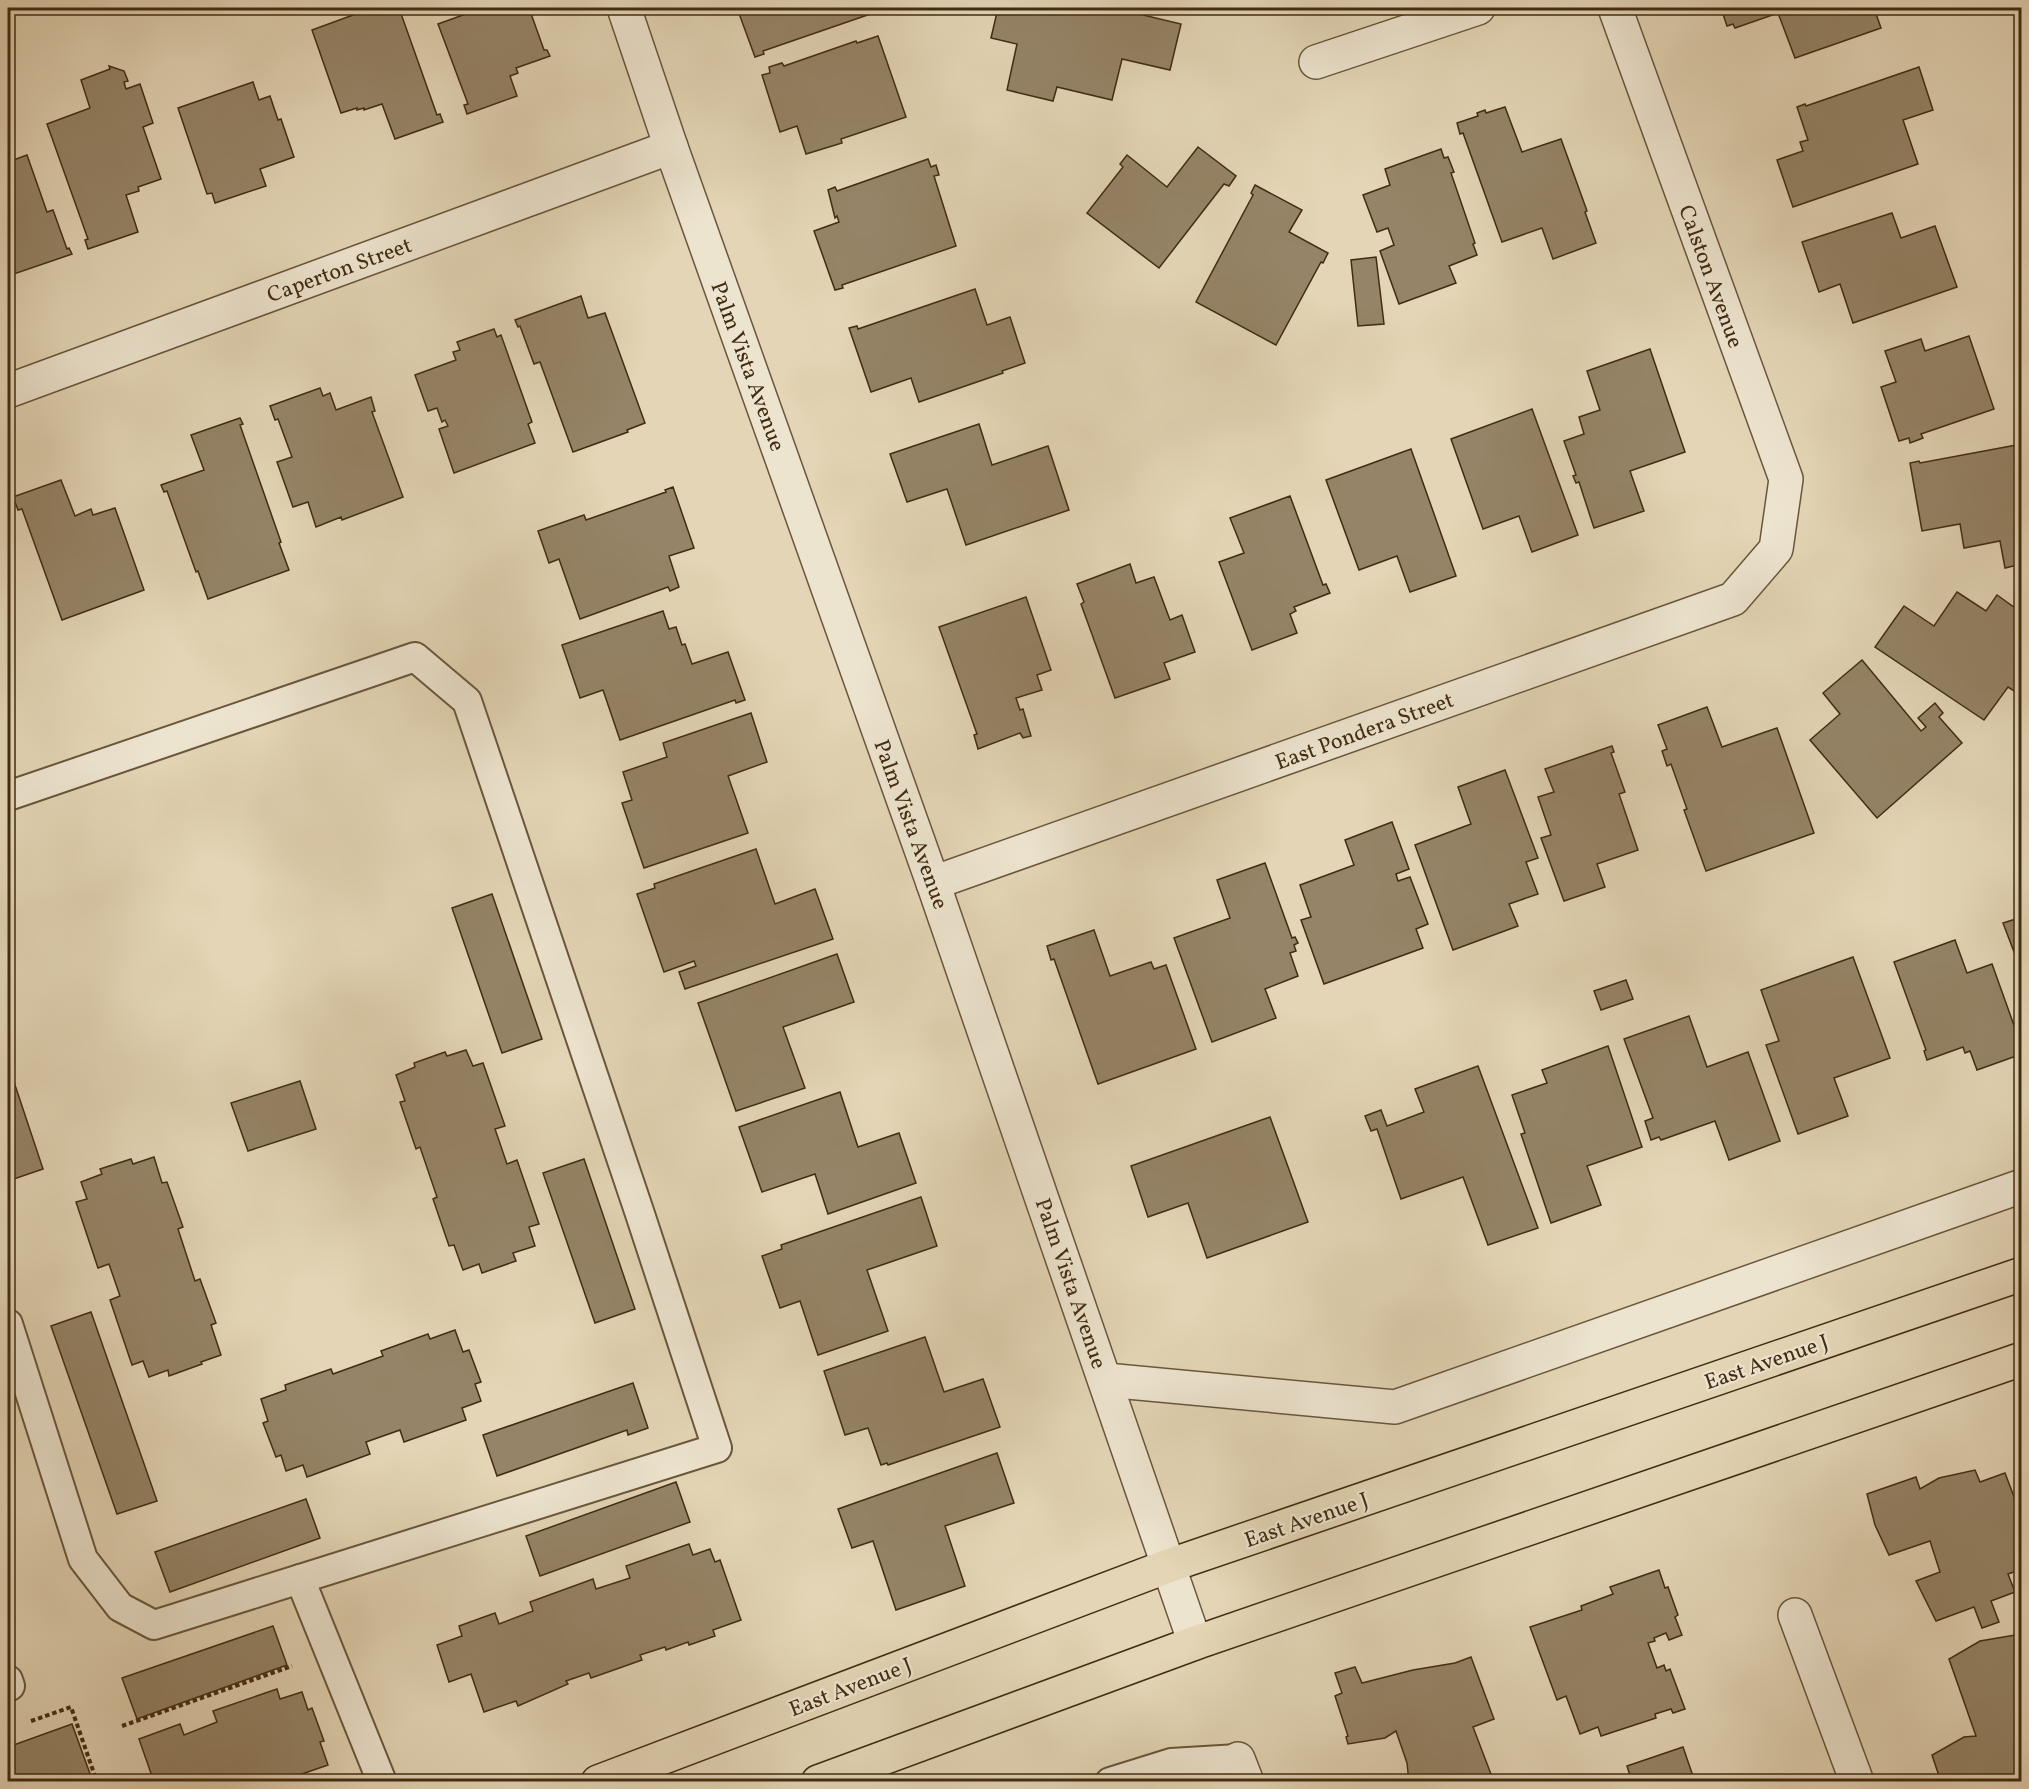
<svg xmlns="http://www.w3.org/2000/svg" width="2029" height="1789" font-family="Vollkorn,serif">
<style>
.building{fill:#958467;stroke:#412c13;stroke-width:1.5}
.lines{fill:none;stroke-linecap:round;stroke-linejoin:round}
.lane-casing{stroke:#6a563c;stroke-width:32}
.street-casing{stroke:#6a563c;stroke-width:36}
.primary-casing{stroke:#412c13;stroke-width:36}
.path{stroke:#412c13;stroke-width:4;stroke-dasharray:4.5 3;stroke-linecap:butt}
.lane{stroke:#ede4cf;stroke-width:28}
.street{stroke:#ede4cf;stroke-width:33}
.primary{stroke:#e3d5b5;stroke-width:33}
.labels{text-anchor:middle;stroke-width:4.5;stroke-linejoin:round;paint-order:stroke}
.street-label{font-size:22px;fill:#412c13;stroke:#ede4cf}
</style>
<rect width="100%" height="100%" fill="#e3d5b5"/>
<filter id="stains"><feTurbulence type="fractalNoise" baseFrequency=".00333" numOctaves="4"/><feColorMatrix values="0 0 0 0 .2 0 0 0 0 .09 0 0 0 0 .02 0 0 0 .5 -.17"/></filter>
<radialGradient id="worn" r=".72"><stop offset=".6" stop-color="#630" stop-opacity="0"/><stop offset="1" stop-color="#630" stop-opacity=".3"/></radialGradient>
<!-- building -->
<g class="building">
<path d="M 363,8 L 399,8 L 437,115 L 440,114 L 443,122 L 395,139 L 382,104 L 364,110 L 364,108 L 357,110 L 357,108 L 341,113 L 312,30 L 364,11 Z"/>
<path d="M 461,8 L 529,8 L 544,50 L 547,50 L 550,56 L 516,68 L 518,73 L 510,76 L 517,96 L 467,114 L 464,105 L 468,104 L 438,24 L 463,15 Z"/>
<path d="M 737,8 L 877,8 L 879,11 L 763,51 L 764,54 L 755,57 Z"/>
<path d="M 998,8 L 1114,8 L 1181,24 L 1170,70 L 1122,59 L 1112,100 L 1057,87 L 1053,101 L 1007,90 L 1017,44 L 991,38 Z"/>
<path d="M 1721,8 L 1874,8 L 1881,28 L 1795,58 L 1778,13 L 1735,28 L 1733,24 L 1727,26 Z"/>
<path d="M 878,36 L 906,117 L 841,139 L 842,143 L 806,154 L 797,126 L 780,132 L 762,75 L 770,73 L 769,67 L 782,63 L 784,66 L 856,41 L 857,43 Z"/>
<path d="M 109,66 L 124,71 L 128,81 L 124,82 L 126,89 L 140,84 L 153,123 L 143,127 L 161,179 L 138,187 L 139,191 L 126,195 L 138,232 L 88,249 L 85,240 L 88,239 L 47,124 L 90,108 L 81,80 L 110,69 Z"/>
<path d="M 1919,67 L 1933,110 L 1903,120 L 1918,164 L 1793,207 L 1777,160 L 1803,151 L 1800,142 L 1808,140 L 1797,107 L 1805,104 L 1806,106 Z"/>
<path d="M 253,82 L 259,100 L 270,96 L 278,120 L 281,119 L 294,157 L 260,169 L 266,186 L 215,203 L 212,193 L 207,194 L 178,108 Z"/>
<path d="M 1505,107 L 1522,152 L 1561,139 L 1587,211 L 1585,212 L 1596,243 L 1553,259 L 1542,228 L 1502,242 L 1463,133 L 1460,134 L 1457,123 L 1478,116 L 1477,113 L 1485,110 L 1486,113 Z"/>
<path d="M 1198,147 L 1236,176 L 1229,186 L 1224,184 L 1159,268 L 1087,213 L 1123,167 L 1120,164 L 1127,155 L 1167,187 Z"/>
<path d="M 1441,149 L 1444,158 L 1448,157 L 1454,172 L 1451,173 L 1475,243 L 1473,244 L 1477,255 L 1449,266 L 1456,283 L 1399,304 L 1380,251 L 1394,245 L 1388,228 L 1377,232 L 1363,195 L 1390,185 L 1385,169 Z"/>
<path d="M 27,155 L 47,212 L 53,210 L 67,249 L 69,248 L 72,254 L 8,276 L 8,162 Z"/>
<path d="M 928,159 L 931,167 L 936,165 L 939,175 L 934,176 L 956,246 L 842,285 L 843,288 L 835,290 L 814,231 L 839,222 L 837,216 L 835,218 L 828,190 L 835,187 L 837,191 Z"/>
<path d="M 1255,185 L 1302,210 L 1289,232 L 1328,253 L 1323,263 L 1321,262 L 1276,345 L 1196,302 L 1253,195 L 1251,193 Z"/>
<path d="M 1892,213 L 1901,238 L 1935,226 L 1957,287 L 1853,323 L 1840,284 L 1819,292 L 1802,242 Z"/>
<path d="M 1376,257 L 1384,324 L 1358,326 L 1351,260 Z"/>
<path d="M 975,289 L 987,325 L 1010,317 L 1025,363 L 1002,371 L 1003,373 L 919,402 L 911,378 L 871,392 L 849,328 L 857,326 L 858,329 Z"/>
<path d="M 581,296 L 588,318 L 605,313 L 645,423 L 627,430 L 628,432 L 573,452 L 540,362 L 534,364 L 520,326 L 518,327 L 515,320 Z"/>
<path d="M 494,329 L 497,337 L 501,335 L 532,422 L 528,424 L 535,443 L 454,473 L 439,429 L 448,426 L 445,420 L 442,422 L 437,408 L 428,411 L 415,375 L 456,360 L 453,352 L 460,350 L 457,342 Z"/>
<path d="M 1969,336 L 1994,409 L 1921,434 L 1923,438 L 1910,443 L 1909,438 L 1899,441 L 1881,387 L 1896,382 L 1885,351 L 1921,339 L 1925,351 Z"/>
<path d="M 1650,349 L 1685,452 L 1630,471 L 1644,511 L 1594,528 L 1579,482 L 1576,483 L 1573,476 L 1576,475 L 1564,441 L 1584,434 L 1579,417 L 1600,410 L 1587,371 Z"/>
<path d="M 320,388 L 323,396 L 330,393 L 336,410 L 371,397 L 375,411 L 372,412 L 403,497 L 342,520 L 341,517 L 316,527 L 308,502 L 293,507 L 277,462 L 292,457 L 278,419 L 275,420 L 270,406 Z"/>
<path d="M 1532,409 L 1578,535 L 1532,552 L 1519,516 L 1483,529 L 1451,439 Z"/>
<path d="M 240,418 L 243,424 L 240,425 L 281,542 L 279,543 L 289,570 L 208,599 L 198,571 L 196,572 L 167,491 L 164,492 L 161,485 L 204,470 L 191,435 Z"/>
<path d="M 979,424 L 992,465 L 1048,446 L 1069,510 L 966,545 L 947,489 L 907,502 L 890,454 Z"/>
<path d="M 2022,444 L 2022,564 L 2005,568 L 2000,541 L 1964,548 L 1960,524 L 1922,531 L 1910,463 L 1919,461 L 1920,463 Z"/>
<path d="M 1411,449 L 1456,576 L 1410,592 L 1397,556 L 1359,570 L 1326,480 Z"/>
<path d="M 61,480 L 75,516 L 91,509 L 93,515 L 115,508 L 144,590 L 62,620 L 22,509 L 18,510 L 13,497 Z"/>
<path d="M 673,487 L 694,548 L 669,556 L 679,587 L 670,591 L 668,587 L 580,619 L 559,559 L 549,563 L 538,531 L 584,515 L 586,520 L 666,492 L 665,490 Z"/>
<path d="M 1290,496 L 1323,585 L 1326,584 L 1330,593 L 1294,607 L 1296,611 L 1290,614 L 1297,633 L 1252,650 L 1219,562 L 1244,553 L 1230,518 Z"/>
<path d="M 1130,564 L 1136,583 L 1154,577 L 1170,620 L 1182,615 L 1195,652 L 1164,663 L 1170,679 L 1115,698 L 1081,604 L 1084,602 L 1077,584 Z"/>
<path d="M 1957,592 L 1986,611 L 1997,595 L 2022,613 L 2022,696 L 2008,687 L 1984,720 L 1875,647 L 1904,606 L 1934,626 Z"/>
<path d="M 1026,597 L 1051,670 L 1037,675 L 1042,690 L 1016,698 L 1020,710 L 1023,709 L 1031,736 L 1023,738 L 1020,733 L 978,749 L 974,735 L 977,734 L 939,627 Z"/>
<path d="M 663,611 L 669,629 L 676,627 L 682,645 L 685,644 L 692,664 L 728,652 L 745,700 L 736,703 L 735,700 L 620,740 L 603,690 L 580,698 L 562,645 Z"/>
<path d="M 1862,660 L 1921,731 L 1926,727 L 1918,718 L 1935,703 L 1943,713 L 1939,717 L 1962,743 L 1877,818 L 1810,740 L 1840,714 L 1823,693 Z"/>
<path d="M 1707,707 L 1722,747 L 1777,728 L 1814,833 L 1706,871 L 1684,810 L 1687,809 L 1671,764 L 1667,766 L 1662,751 L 1667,749 L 1658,725 Z"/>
<path d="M 751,713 L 767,762 L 728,776 L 748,833 L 644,868 L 622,803 L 632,800 L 623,772 L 667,757 L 663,743 Z"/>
<path d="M 1612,746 L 1614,752 L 1611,753 L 1625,792 L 1619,794 L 1638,850 L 1597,864 L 1605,887 L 1564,901 L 1541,838 L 1551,835 L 1538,797 L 1554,792 L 1545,769 Z"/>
<path d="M 1505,770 L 1538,858 L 1526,862 L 1538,894 L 1509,904 L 1518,926 L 1453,950 L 1415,845 L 1471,824 L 1458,787 Z"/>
<path d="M 1392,822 L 1409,869 L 1396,874 L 1398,881 L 1410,877 L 1428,924 L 1416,929 L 1423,948 L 1324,984 L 1301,920 L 1311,917 L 1300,885 L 1354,865 L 1345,840 Z"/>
<path d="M 756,849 L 775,904 L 815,889 L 833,939 L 685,989 L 679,972 L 696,966 L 694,961 L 664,972 L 637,894 L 655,888 L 654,884 Z"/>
<path d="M 1265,863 L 1292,938 L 1295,937 L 1298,943 L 1294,945 L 1296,951 L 1290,953 L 1298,976 L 1265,989 L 1276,1018 L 1212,1042 L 1174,938 L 1230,918 L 1217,880 Z"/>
<path d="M 492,894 L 542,1039 L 502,1053 L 452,908 Z"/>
<path d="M 2022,917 L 2022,973 L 2003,923 Z"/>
<path d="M 1094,930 L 1110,976 L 1151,962 L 1154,969 L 1166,965 L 1196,1049 L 1098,1084 L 1054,959 L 1051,960 L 1047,946 Z"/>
<path d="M 1955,940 L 1967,973 L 1992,964 L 2020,1042 L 2022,1042 L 2022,1054 L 1977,1070 L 1970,1051 L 1965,1053 L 1963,1047 L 1927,1060 L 1924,1051 L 1926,1050 L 1894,962 Z"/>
<path d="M 837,954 L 854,1002 L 783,1027 L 805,1088 L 736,1111 L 698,1003 Z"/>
<path d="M 1853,957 L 1890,1058 L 1834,1078 L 1848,1116 L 1798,1134 L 1766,1045 L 1779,1041 L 1761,990 Z"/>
<path d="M 1626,980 L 1633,999 L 1601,1010 L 1594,991 Z"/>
<path d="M 1689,1016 L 1707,1067 L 1748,1052 L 1780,1141 L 1729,1160 L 1715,1121 L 1661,1140 L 1659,1137 L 1651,1140 L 1645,1121 L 1653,1118 L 1624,1039 Z"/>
<path d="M 1608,1046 L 1642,1147 L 1587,1166 L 1601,1205 L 1551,1223 L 1521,1134 L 1525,1133 L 1512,1095 L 1547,1083 L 1542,1070 Z"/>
<path d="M 466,1050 L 473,1066 L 483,1063 L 505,1126 L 495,1129 L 507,1164 L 517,1160 L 539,1224 L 529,1227 L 535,1246 L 513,1253 L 516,1261 L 482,1273 L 479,1264 L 463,1270 L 454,1245 L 449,1246 L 433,1199 L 437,1197 L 420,1147 L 416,1149 L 400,1102 L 405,1101 L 396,1075 L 415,1067 L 414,1063 L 445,1052 L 447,1056 Z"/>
<path d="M 8,1064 L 43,1169 L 8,1181 Z"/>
<path d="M 1478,1066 L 1538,1228 L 1488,1245 L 1463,1177 L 1401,1199 L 1377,1129 L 1371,1131 L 1365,1116 L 1381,1110 L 1387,1126 L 1424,1112 L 1415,1089 Z"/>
<path d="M 300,1081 L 316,1129 L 248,1151 L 231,1103 Z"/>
<path d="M 840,1092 L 858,1147 L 899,1133 L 916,1183 L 828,1214 L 815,1174 L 762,1192 L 739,1127 Z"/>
<path d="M 1270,1117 L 1308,1222 L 1207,1258 L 1188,1203 L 1148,1217 L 1131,1166 Z"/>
<path d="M 154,1157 L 162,1183 L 167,1182 L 183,1227 L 178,1229 L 195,1281 L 200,1279 L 216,1323 L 211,1325 L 221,1355 L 201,1362 L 202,1364 L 169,1376 L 168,1370 L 149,1377 L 143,1361 L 132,1365 L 110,1300 L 120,1296 L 109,1264 L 98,1268 L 76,1202 L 87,1199 L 81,1182 L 102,1174 L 100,1169 L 131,1159 L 133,1164 Z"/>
<path d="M 584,1159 L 635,1309 L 595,1323 L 543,1173 Z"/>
<path d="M 921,1197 L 937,1246 L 867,1270 L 888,1331 L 818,1355 L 800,1301 L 780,1308 L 762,1256 L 782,1249 L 781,1245 Z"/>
<path d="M 91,1312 L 157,1501 L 117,1514 L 51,1326 Z"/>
<path d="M 455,1330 L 463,1352 L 469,1350 L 481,1382 L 475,1384 L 481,1401 L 462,1408 L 466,1420 L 404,1442 L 400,1430 L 366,1442 L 370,1454 L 307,1477 L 303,1465 L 286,1471 L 281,1455 L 276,1457 L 263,1423 L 268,1421 L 261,1399 L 286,1390 L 285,1385 L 331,1369 L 333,1374 L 383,1356 L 381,1351 L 428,1334 L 430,1339 Z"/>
<path d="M 925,1337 L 944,1392 L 983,1379 L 1000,1427 L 888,1465 L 887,1463 L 881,1465 L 868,1428 L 845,1435 L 824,1371 Z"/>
<path d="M 633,1383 L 648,1428 L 628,1435 L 627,1430 L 497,1476 L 483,1435 Z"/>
<path d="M 997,1453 L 1014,1503 L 945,1526 L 965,1586 L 896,1610 L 873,1541 L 852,1548 L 838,1509 Z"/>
<path d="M 1975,1470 L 1980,1482 L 2005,1473 L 2022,1518 L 2022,1569 L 2008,1574 L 2015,1592 L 1991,1601 L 1999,1622 L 1982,1628 L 1974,1607 L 1936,1621 L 1916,1581 L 1940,1572 L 1930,1541 L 1889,1555 L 1875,1525 L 1867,1494 L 1916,1477 L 1920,1489 L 1939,1478 Z"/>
<path d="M 676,1482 L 690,1522 L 540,1576 L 526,1536 Z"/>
<path d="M 306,1499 L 320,1538 L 170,1592 L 155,1552 Z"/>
<path d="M 689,1544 L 693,1555 L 710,1549 L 715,1562 L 720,1560 L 741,1620 L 713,1630 L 715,1636 L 689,1645 L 688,1642 L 666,1650 L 665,1647 L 640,1655 L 642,1660 L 591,1678 L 589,1673 L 566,1681 L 568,1684 L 518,1706 L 516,1701 L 484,1712 L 471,1674 L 449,1682 L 437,1645 L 462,1636 L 459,1626 L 495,1613 L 499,1624 L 533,1611 L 530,1602 L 593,1579 L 596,1589 L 630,1578 L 626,1566 Z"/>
<path d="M 1659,1570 L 1665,1588 L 1668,1587 L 1678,1615 L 1675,1617 L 1682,1635 L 1669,1640 L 1666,1633 L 1654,1638 L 1655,1641 L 1648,1643 L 1657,1668 L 1664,1665 L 1666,1671 L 1670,1669 L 1685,1709 L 1673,1713 L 1671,1709 L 1655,1714 L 1656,1718 L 1601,1736 L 1598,1727 L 1580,1734 L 1566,1696 L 1557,1700 L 1530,1627 L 1582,1610 L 1581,1606 L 1613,1594 L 1610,1587 Z"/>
<path d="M 273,1626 L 287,1665 L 137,1719 L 122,1678 Z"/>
<path d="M 2015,1635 L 2022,1653 L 2022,1780 L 2015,1782 L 1941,1782 L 1932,1755 L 1964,1737 L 1976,1736 L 1949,1659 L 1980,1641 Z"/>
<path d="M 1471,1657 L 1494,1719 L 1473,1727 L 1494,1782 L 1409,1782 L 1407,1763 L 1396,1731 L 1385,1738 L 1348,1744 L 1346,1737 L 1348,1736 L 1335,1696 L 1342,1693 L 1335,1673 L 1355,1667 L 1362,1683 L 1413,1670 L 1455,1663 Z"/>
<path d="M 277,1689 L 280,1699 L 302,1692 L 308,1710 L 312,1708 L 324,1741 L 320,1742 L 328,1765 L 299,1775 L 301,1780 L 297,1782 L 154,1782 L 139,1739 L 180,1724 L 184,1735 L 217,1722 L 213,1711 Z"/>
<path d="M 72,1724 L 93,1782 L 8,1782 L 8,1747 Z"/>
<path d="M 1683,1747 L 1695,1782 L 1632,1782 L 1627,1766 Z"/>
</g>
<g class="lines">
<!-- lane casing -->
<g class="lane-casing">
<g id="lane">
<path d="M 8,796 L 415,657 L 467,701 L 639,1211 L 717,1448 L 300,1579 L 382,1782"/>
<path d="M 8,1324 L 83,1559 L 120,1607 L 154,1625 L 300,1579"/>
<path d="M 8,1680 L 10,1686 L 8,1687"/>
<path d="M 1110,1782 L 1171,1763 L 1238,1759"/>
</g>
</g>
<!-- street casing -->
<g class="street-casing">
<g id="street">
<path d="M 624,8 L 671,147 L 933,883 L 1195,1643"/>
<path d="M 1316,62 L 1478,8"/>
<path d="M 8,391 L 671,147"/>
<path d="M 933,883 L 1733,599 L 1776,549 L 1786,479 L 1615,8"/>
<path d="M 1106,1380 L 1395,1407 L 2022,1186"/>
<path d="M 1795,1615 L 1857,1782"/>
<path d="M 1238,1759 L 1247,1782"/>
</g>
</g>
<!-- primary casing -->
<g class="primary-casing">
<g id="primary">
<path d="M 598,1782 L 1168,1566 L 2022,1274"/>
<path d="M 818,1782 L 1195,1643 L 2022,1359"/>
</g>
</g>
<!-- path -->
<g class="path">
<path d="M 31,1721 L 71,1707 L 97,1782"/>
<path d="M 122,1726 L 292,1666"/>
</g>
<!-- lane -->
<use href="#lane" class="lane"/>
<!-- street -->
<use href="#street" class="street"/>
<!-- primary -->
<use href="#primary" class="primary"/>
</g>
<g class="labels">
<!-- street labels -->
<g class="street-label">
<text transform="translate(339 269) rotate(-20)" y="8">Caperton Street</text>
<text transform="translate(1712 276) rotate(70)" y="8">Calston Avenue</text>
<text transform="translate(749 366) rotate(70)" y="8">Palm Vista Avenue</text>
<text transform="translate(1364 730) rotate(-20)" y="8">East Pondera Street</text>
<text transform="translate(912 824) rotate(70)" y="8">Palm Vista Avenue</text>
<text transform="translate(1072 1283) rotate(71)" y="8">Palm Vista Avenue</text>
<text transform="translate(1766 1361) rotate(-19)" y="8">East Avenue J</text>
<text transform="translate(1306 1519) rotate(-19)" y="8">East Avenue J</text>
<text transform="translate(850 1686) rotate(-21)" y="8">East Avenue J</text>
</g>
</g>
<!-- margin -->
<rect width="2029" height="1789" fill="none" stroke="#e3d5b5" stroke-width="30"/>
<rect x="9" y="9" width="2011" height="1771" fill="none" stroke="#412c13" stroke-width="3"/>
<rect x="15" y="15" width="1999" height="1759" fill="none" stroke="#412c13" stroke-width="1.5"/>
<rect width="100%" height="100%" filter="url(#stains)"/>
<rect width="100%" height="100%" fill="url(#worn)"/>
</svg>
